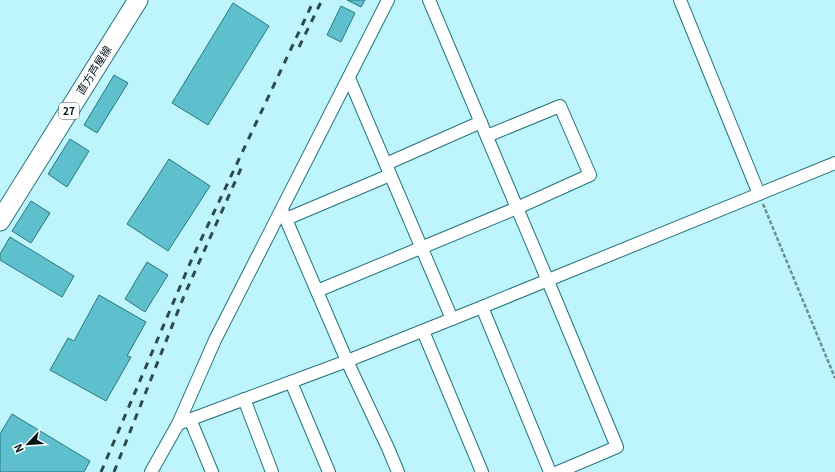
<svg xmlns="http://www.w3.org/2000/svg" width="835" height="472" font-family="Georgia,'Noto Sans JP',serif">
<style>
.building{fill:#5ec0cd;stroke:#2b7781}
.lines{fill:none;stroke-linecap:round;stroke-linejoin:round}
.minor-casing{stroke:#24727b;stroke-width:14}
.primary-casing{stroke:#24727b;stroke-width:21}
.path{stroke:#6a9096;stroke-width:2.5;stroke-dasharray:4 2;stroke-linecap:butt}
.minor{stroke:#fff;stroke-width:12}
.primary{stroke:#fff;stroke-width:19}
.rail{stroke:#2e4a4d;stroke-width:3;stroke-dasharray:7 7;stroke-linecap:butt}
.labels{text-anchor:middle;stroke-width:3;stroke-linejoin:round;paint-order:stroke}
.shield{fill:#fff;stroke:#4d5b5d;stroke-width:1}
.shield-label{font-size:10px;font-weight:bold;fill:#011517}
.street-label{font-size:11px;fill:#011517;stroke:#fff}
</style>
<rect width="100%" height="100%" fill="#bef4fc"/>
<!-- building -->
<g class="building">
<path d="M 347,0 L 365,0 L 361,7 Z"/>
<path d="M 233,3 L 269,26 L 208,125 L 172,103 Z"/>
<path d="M 341,6 L 355,13 L 341,42 L 327,35 Z"/>
<path d="M 114,75 L 128,83 L 97,133 L 84,125 Z"/>
<path d="M 70,139 L 89,151 L 67,187 L 48,174 Z"/>
<path d="M 169,159 L 210,186 L 168,251 L 127,224 Z"/>
<path d="M 31,201 L 50,213 L 31,243 L 12,231 Z"/>
<path d="M 10,237 L 74,276 L 62,297 L 0,260 L 0,254 Z"/>
<path d="M 147,262 L 168,275 L 145,312 L 125,299 Z"/>
<path d="M 99,295 L 146,322 L 127,356 L 131,357 L 106,401 L 50,370 L 68,338 L 74,341 Z"/>
<path d="M 12,414 L 90,461 L 84,472 L 0,472 L 0,434 Z"/>
</g>
<g class="lines">
<!-- minor casing -->
<g class="minor-casing">
<g id="minor">
<path d="M 429,0 L 548,281 L 617,447 L 558,472"/>
<path d="M 680,0 L 759,194"/>
<path d="M 349,78 L 452,319"/>
<path d="M 386,164 L 481,122"/>
<path d="M 282,210 L 347,361 L 388,448 L 398,472"/>
<path d="M 286,219 L 390,175"/>
<path d="M 317,291 L 517,208 L 590,175 L 560,106 L 487,136"/>
<path d="M 482,307 L 550,472"/>
<path d="M 423,331 L 482,472"/>
<path d="M 291,382 L 329,472"/>
<path d="M 244,399 L 272,472"/>
<path d="M 190,419 L 212,472"/>
<path d="M 178,424 L 347,361 L 482,307 L 835,163"/>
<path d="M 151,472 L 178,424 L 215,340 L 388,0"/>
</g>
</g>
<!-- primary casing -->
<g class="primary-casing">
<path id="primary" d="M 0,221 L 138,0"/>
</g>
<!-- path -->
<path class="path" d="M 763,204 L 835,378"/>
<!-- minor -->
<use href="#minor" class="minor"/>
<!-- primary -->
<use href="#primary" class="primary"/>
<!-- rail -->
<g class="rail">
<path d="M 299,47 L 322,0"/>
<path d="M 101,472 L 191,261 L 314,0"/>
<path d="M 114,472 L 184,296 L 243,164"/>
</g>
</g>
<g class="labels">
<!-- shield labels -->
<rect class="shield" x="59" y="103" width="20" height="16" rx="3"/>
<g class="shield-label">
<text x="69" y="115">27</text>
</g>
<!-- street labels -->
<g class="street-label">
<text transform="translate(94 70) rotate(-58)" y="4">直方芦屋線</text>
</g>
</g>
<!-- north arrow -->
<g transform="translate(28 444) rotate(245)" stroke="#ffffff" stroke-width="3" paint-order="stroke">
<path d="M0-3L7 15L0 10L-7 15Z" fill="#011517"/>
<text y="-6" font-size="11" font-weight="bold" text-anchor="middle" fill="#011517">N</text>
</g>
</svg>
